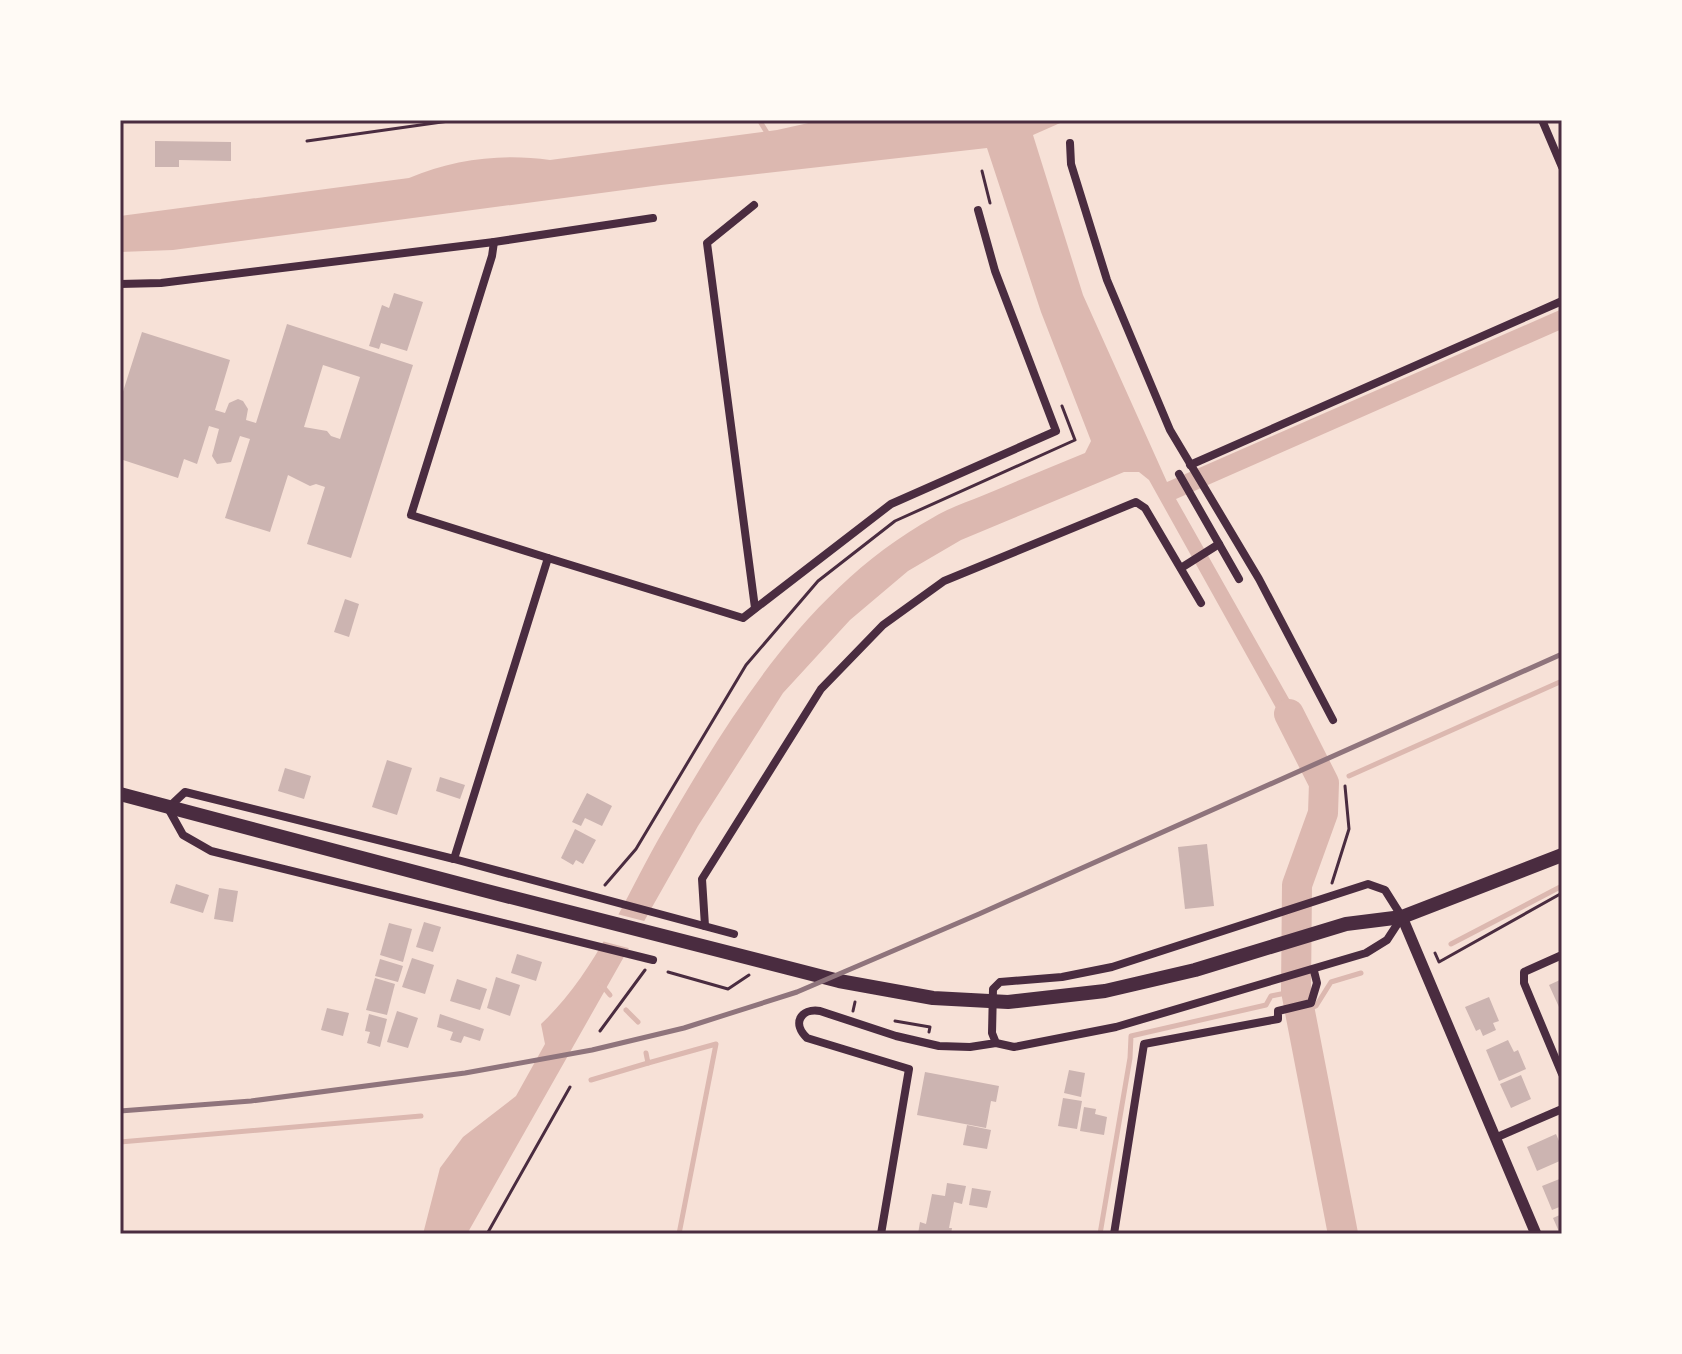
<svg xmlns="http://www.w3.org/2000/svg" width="1682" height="1354" font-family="Karla,sans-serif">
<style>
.water{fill:#dcb8b0}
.pier{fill:#f7e1d7}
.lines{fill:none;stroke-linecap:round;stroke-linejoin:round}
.stream{stroke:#dcb8b0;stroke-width:5}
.river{stroke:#dcb8b0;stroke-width:30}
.building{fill:#ccb4b1;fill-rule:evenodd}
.path{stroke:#4a2c40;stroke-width:3}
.minor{stroke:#4a2c40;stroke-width:8}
.secondary{stroke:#4a2c40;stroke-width:11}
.trunk{stroke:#4a2c40;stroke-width:14}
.rail{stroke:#8f747c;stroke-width:5}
.neatline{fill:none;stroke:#4a2c40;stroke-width:3}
</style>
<rect width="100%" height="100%" fill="#f7e1d7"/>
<!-- water -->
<path class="water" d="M 822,120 L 1067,120 L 1033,135 L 1083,295 L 1167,482 L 1562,309 L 1562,329 L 1176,499 L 1315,745 L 1300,751 L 1149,480 L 1139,472 L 1124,472 L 961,540 L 908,571 L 850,620 L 783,693 L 698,826 L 467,1234 L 423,1234 L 440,1168 L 463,1137 L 516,1096 L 545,1044 L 541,1024 C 594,975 623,902 658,840 C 729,717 806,588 934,517 C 949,508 967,502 984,495 C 1017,481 1051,467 1085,453 L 1091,441 L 1041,312 L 987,148 L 661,185 L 173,250 L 120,252 L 120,216 L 409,178 C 454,159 502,153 550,160 L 777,130 Z"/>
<!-- pier -->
<path class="pier" d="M 613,913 L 648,922 L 632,949 L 598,940 Z"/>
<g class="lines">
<!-- stream -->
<g class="stream">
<path d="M 761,123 L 769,136"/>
<path d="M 1349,776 L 1562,681"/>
<path d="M 1451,944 L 1562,886"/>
<path d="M 600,983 L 610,995"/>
<path d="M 626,1010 L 638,1022"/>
<path d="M 1300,1012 L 1316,1006 L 1331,982 L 1361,973"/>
<path d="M 646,1053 L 648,1063 L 716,1044 L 679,1234"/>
<path d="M 591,1080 L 648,1063"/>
<path d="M 120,1142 L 421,1116"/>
<path d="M 1100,1234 L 1130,1058 L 1131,1036 L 1266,1005 L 1271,996 L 1296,991"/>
</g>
<!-- river -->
<path class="river" d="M 1289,714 L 1324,783 L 1323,813 L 1297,885 L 1296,991 L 1343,1234"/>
</g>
<!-- building -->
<g class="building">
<path d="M 155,141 L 231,142 L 231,161 L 179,160 L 179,167 L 155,167 Z"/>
<path d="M 394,293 L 423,302 L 407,351 L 381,343 L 379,349 L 369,346 L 382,305 L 389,308 Z"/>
<path d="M 287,324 L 413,365 L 351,558 L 307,544 L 325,487 L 316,484 L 310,486 L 288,475 L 270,532 L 225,518 L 250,439 L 240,436 L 231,462 L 217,464 L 212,456 L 219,429 L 209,426 L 197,464 L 184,459 L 178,478 L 120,459 L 122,439 L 120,439 L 120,401 L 142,332 L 230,360 L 215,410 L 225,413 L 229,403 L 238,399 L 243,401 L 248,409 L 246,420 L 256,423 ZM 323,365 L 360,377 L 340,439 L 331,436 L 327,431 L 304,427 Z"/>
<path d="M 345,599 L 359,604 L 349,637 L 334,632 Z"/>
<path d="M 387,760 L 412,768 L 397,815 L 372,807 Z"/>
<path d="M 285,768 L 311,776 L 304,799 L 278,791 Z"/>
<path d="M 440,777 L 465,785 L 460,799 L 436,791 Z"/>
<path d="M 587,793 L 612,806 L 602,826 L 585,818 L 581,826 L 572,822 Z"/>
<path d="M 575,829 L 596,840 L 583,864 L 576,860 L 573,865 L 561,858 Z"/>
<path d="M 1207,844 L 1214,906 L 1185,909 L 1178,847 Z"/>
<path d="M 176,884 L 209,895 L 203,913 L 170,903 Z"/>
<path d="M 219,888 L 238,891 L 233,922 L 214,919 Z"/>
<path d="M 424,922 L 441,927 L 433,952 L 416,947 Z"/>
<path d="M 389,923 L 412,929 L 403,962 L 380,955 Z"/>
<path d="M 517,954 L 542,962 L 536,981 L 511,973 Z"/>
<path d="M 412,958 L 434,965 L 425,994 L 402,987 Z"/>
<path d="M 380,959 L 403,966 L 398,982 L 375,976 Z"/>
<path d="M 496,977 L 520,985 L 510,1016 L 487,1008 Z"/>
<path d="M 375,978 L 395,984 L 387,1015 L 366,1010 Z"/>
<path d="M 457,979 L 487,989 L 480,1010 L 450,1001 Z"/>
<path d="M 1562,979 L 1562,1005 L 1559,1007 L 1549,985 Z"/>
<path d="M 1489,997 L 1499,1021 L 1493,1023 L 1496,1030 L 1483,1036 L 1480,1029 L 1476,1031 L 1465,1007 Z"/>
<path d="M 327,1008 L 349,1013 L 343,1036 L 321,1030 Z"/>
<path d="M 397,1011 L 418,1018 L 408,1048 L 387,1042 Z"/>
<path d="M 369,1014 L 387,1019 L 380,1047 L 367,1043 L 370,1032 L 365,1031 Z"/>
<path d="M 440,1014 L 484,1029 L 480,1041 L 464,1036 L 461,1043 L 450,1040 L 453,1032 L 437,1027 Z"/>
<path d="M 1508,1040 L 1514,1052 L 1518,1050 L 1526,1069 L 1499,1081 L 1486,1050 Z"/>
<path d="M 1069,1070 L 1085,1073 L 1081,1097 L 1064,1093 Z"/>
<path d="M 925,1072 L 999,1086 L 996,1102 L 991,1101 L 986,1128 L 917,1115 Z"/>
<path d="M 1521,1075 L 1531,1099 L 1511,1108 L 1500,1084 Z"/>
<path d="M 1063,1098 L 1082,1101 L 1077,1129 L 1058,1126 Z"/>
<path d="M 1084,1107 L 1096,1109 L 1095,1114 L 1107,1117 L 1104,1135 L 1080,1131 Z"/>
<path d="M 967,1125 L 991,1130 L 987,1149 L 963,1145 Z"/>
<path d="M 1556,1134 L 1562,1148 L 1562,1160 L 1537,1171 L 1527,1147 Z"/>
<path d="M 1562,1178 L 1562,1206 L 1552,1210 L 1542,1186 Z"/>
<path d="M 947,1183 L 966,1186 L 962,1204 L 954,1202 L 949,1228 L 952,1228 L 951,1234 L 918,1234 L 920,1222 L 926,1224 L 932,1194 L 945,1196 Z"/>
<path d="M 972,1188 L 991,1191 L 987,1208 L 969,1205 Z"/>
<path d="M 1562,1214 L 1562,1234 L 1560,1234 L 1553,1218 Z"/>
</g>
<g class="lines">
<!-- path -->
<g class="path">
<path d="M 307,141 L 456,120"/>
<path d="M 982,171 L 990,203"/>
<path d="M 1332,883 L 1349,829 L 1345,786"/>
<path d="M 605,885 L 636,849 L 746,665 L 818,581 L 895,521 L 1075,440 L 1062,406"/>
<path d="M 1435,953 L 1439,962 L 1562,893"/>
<path d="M 668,972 L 728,989 L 749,975"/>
<path d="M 853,1011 L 855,1002"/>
<path d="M 895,1021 L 930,1027 L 929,1032"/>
<path d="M 600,1031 L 645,970"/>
<path d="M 487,1234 L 570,1087"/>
</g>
<!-- minor -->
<g class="minor">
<path d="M 1542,120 L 1562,167"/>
<path d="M 1070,143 L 1071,164 L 1107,280 L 1170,430 L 1259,579 L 1333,720"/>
<path d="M 754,205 L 707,243 L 755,608"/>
<path d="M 494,242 L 492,256 L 411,515 L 548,558"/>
<path d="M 120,284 L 161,283 L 494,242 L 653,218"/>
<path d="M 1190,465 L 1562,301"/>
<path d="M 1179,474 L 1239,579"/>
<path d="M 1181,568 L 1219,544"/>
<path d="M 454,859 L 734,934"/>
<path d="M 705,926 L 702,879 L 821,689 L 883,625 L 944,581 L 1136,502 L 1145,508 L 1201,603"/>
<path d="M 1562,955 L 1524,972 L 1524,983 L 1562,1074"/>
<path d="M 653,960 L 211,851 L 183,835 L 168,808 L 185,792 L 454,859 L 548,558 L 743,618 L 891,504 L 1056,431 L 995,271 L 978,210"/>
<path d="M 1495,1138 L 1562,1109"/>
<path d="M 881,1234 L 909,1069 L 807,1038 C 792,1024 800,1008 820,1011 L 896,1036 L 939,1046 L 970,1047 L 996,1043 L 1014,1047 L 1116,1027 L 1366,953 L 1387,940 L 1402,917 L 1385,890 L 1368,884 L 1112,967 L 1062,977 L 1000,982 L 993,989 L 992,1033 L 996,1043"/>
<path d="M 1114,1234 L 1144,1044 L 1278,1019 L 1278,1011 L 1311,1003 L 1317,983 L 1314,971"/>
</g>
<!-- secondary -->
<path class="secondary" d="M 1402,917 L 1536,1234"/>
<!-- trunk -->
<path class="trunk" d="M 120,794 L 483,890 L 839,981 L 933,998 L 1008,1002 L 1105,991 L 1195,970 L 1346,924 L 1402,917 L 1562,855"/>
<!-- rail -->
<path class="rail" d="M 120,1111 L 251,1101 L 465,1073 L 592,1050 L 684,1028 L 797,992 L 979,914 L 1562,654"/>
</g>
<!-- border -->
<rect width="1682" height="1354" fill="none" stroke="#fffaf5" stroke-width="244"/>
<rect x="122" y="122" width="1438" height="1110" class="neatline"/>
</svg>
